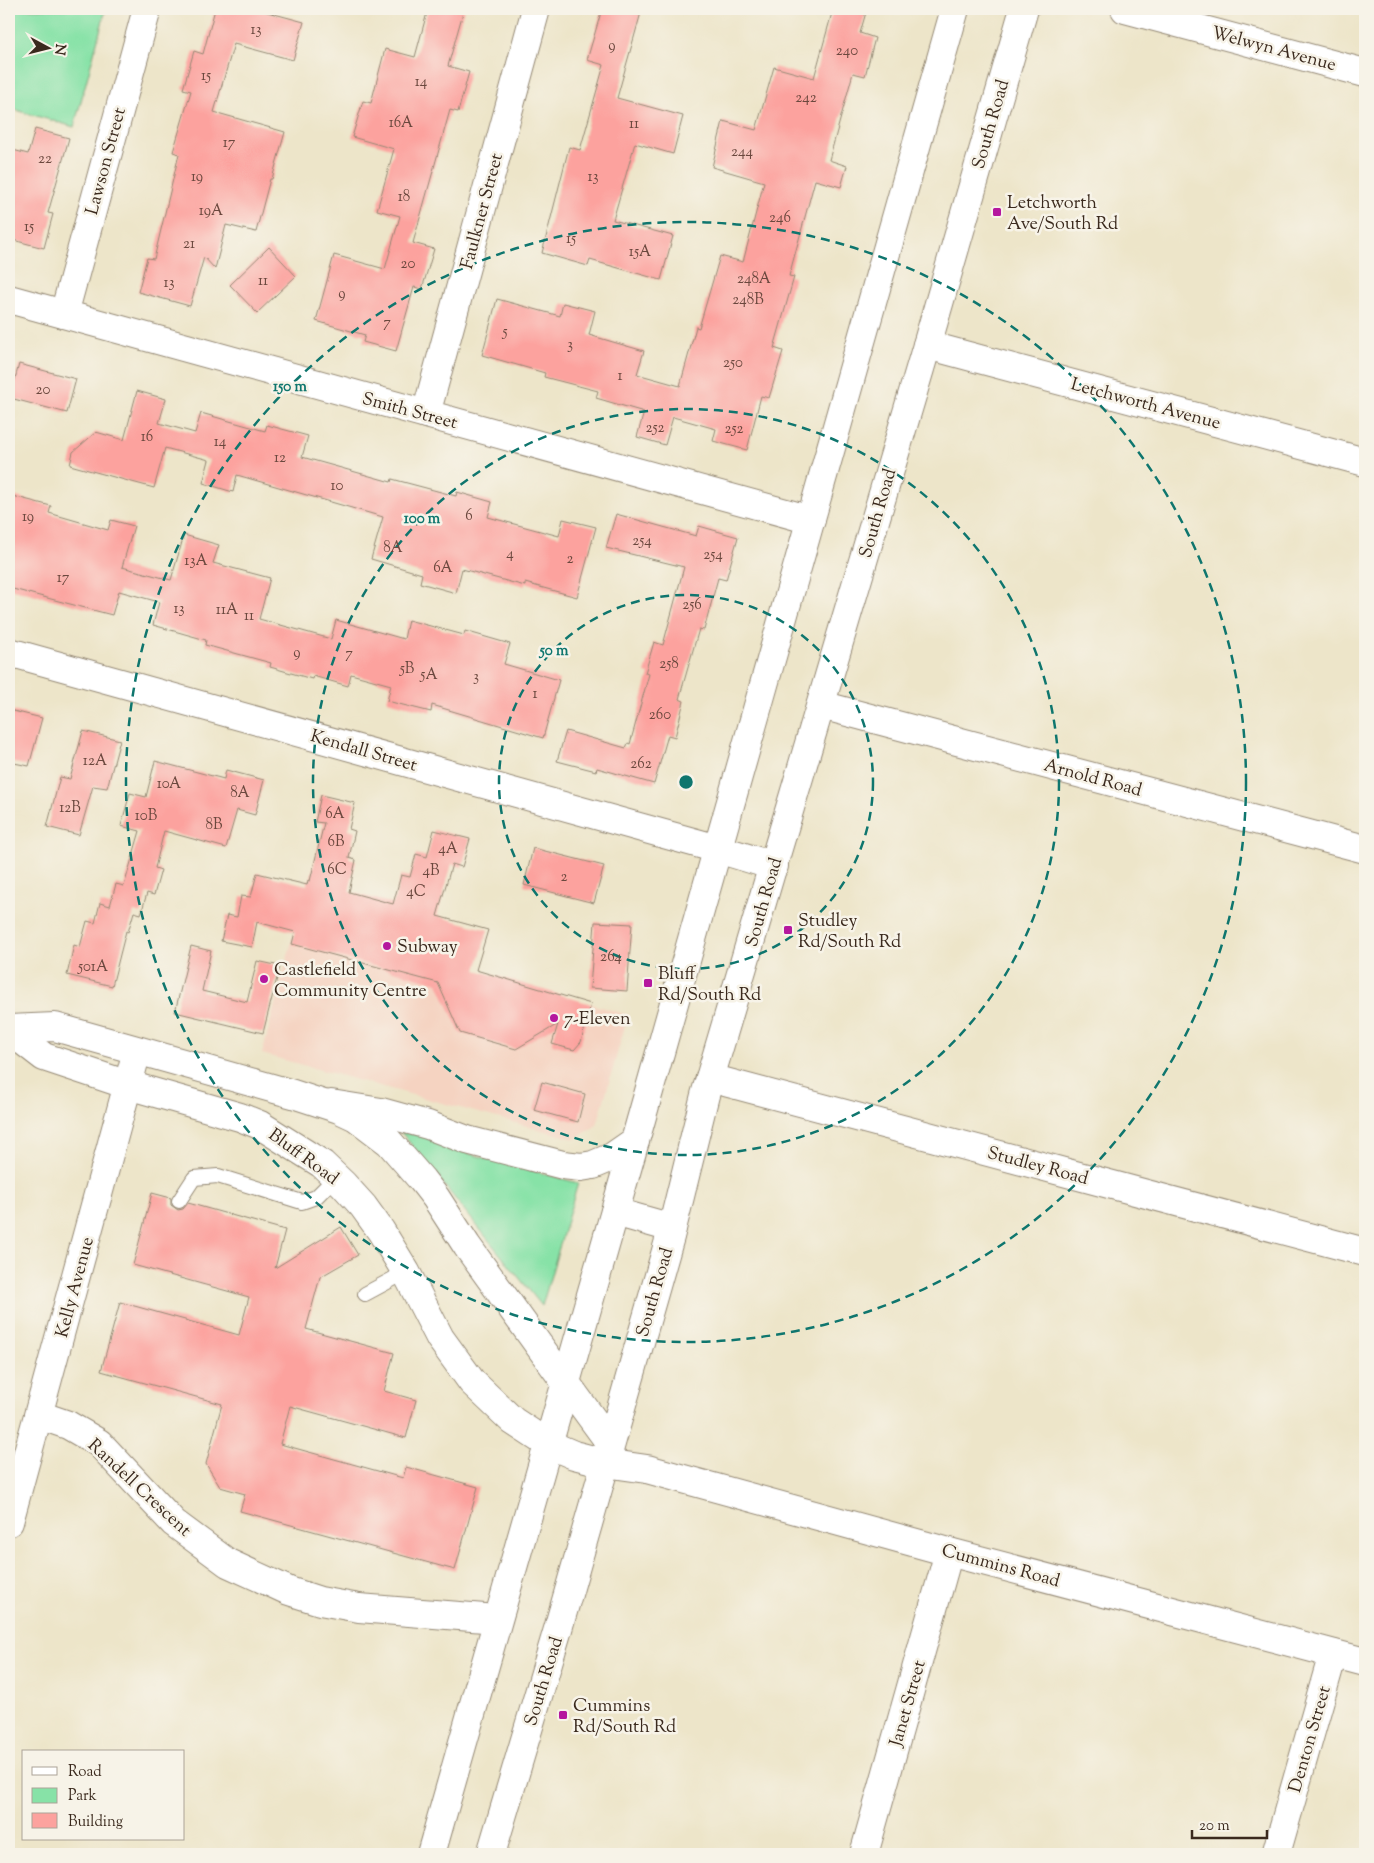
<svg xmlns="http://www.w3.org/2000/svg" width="1374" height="1863" font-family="'Sorts Mill Goudy',serif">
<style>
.built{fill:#f5d3c1}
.green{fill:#87e2a7;stroke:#618662}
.building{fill:#fca29e}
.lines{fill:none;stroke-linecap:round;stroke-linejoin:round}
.service-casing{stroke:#948874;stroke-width:16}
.minor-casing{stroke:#948874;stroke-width:30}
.secondary-casing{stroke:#948874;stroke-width:30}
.primary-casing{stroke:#948874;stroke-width:30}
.service{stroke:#fff;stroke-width:14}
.minor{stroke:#fff;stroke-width:28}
.secondary{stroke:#fff;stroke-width:28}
.primary{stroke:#fff;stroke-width:28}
.ring{fill:none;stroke:#0f766e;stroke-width:2.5;stroke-dasharray:9 6}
.poi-dot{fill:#b5179e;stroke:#f7f3e8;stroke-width:2}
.labels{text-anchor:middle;stroke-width:5;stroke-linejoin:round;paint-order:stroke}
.number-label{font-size:15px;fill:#6b483e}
.street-label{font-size:18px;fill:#3b2a1e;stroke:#f7f3e8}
.poi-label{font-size:18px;fill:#3b2a1e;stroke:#f7f3e8;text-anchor:start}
.centre{fill:#0f766e;stroke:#f7f3e8;stroke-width:2.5}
.ring-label{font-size:15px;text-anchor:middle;font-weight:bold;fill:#0f766e;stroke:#f7f3e8;stroke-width:5;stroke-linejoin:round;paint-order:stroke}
</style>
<rect width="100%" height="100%" fill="#f7f3e8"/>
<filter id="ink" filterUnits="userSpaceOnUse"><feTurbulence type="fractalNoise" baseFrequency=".02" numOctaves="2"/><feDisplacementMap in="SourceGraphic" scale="10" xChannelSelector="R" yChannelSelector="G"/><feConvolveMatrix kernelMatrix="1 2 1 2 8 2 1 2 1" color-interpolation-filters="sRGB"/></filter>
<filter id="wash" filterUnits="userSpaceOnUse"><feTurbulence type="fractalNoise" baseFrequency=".0096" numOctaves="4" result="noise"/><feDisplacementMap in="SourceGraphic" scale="20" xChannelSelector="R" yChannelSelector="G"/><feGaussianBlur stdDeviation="1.12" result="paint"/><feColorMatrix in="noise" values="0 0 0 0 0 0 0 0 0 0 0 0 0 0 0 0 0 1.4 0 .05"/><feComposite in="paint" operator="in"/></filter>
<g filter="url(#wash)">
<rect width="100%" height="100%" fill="#ede5c9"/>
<!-- built -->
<path class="built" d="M 308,880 L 488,930 L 476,970 L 628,1015 L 597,1125 L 575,1139 L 262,1054 Z"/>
<!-- green -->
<g class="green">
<path d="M 9,9 L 106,9 L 74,127 L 9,108 Z"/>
<path d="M 401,1132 L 434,1138 L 452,1149 L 578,1183 L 542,1306 Z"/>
</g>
<g id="blocks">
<!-- building -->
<g class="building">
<path d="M 215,9 L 256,9 L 304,22 L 293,60 L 234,44 L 214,112 L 285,132 L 272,179 L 270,179 L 256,232 L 226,225 L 215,269 L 204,257 L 190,306 L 138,292 L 147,258 L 154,259 L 179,154 L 173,152 L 191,91 L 183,89 L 194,51 L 203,54 Z"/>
<path d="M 428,9 L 464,9 L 448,66 L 469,72 L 458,112 L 450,110 L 413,243 L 434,249 L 422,289 L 414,287 L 396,351 L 363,342 L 365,335 L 316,321 L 334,255 L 385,269 L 400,216 L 377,210 L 394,149 L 352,137 L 363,101 L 371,103 L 385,49 L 415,57 Z"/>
<path d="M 602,9 L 642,9 L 617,98 L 683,116 L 673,154 L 635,143 L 613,220 L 673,236 L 661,280 L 590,260 L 588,266 L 542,253 L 569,147 L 580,150 L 604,65 L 587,60 Z"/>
<path d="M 833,9 L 867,9 L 860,33 L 875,38 L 865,76 L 853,73 L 829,160 L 847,166 L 841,187 L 815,180 L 789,276 L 794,277 L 774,348 L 783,351 L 769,398 L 761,396 L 747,450 L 713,441 L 716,429 L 673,417 L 665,445 L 637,437 L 644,412 L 596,398 L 598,391 L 544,377 L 545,373 L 482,355 L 497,299 L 560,316 L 563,303 L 595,311 L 589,335 L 644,351 L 637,374 L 680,386 L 696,327 L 699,328 L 720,256 L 743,262 L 764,182 L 712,167 L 723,121 L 756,130 L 774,67 L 814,78 Z"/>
<path d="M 35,129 L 69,138 L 48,213 L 53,214 L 44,248 L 9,239 L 9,149 L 28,154 Z"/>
<path d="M 269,247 L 296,276 L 257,313 L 230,285 Z"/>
<path d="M 19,364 L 76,379 L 67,413 L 10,398 Z"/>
<path d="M 137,391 L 166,399 L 159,423 L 195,433 L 201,413 L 265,431 L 267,425 L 308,436 L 302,457 L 391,482 L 392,479 L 456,496 L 457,492 L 492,502 L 488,517 L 559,536 L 563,519 L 596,527 L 577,597 L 525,583 L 525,586 L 462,569 L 456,593 L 420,583 L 422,574 L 371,559 L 383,517 L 237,475 L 233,492 L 203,483 L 209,460 L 165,448 L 154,488 L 70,465 L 73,452 L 96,432 L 124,440 Z"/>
<path d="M 9,495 L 51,506 L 49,513 L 108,530 L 111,520 L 134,526 L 122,567 L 171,580 L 184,535 L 219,545 L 213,563 L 270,578 L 259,619 L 331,639 L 336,620 L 404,639 L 408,620 L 464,635 L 465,631 L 510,644 L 504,664 L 559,680 L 543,738 L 432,705 L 431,712 L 387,701 L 391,685 L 351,674 L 348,686 L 313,676 L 312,679 L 270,667 L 271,663 L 205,645 L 206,640 L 153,625 L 159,602 L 119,591 L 112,615 L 9,588 Z"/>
<path d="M 616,514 L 696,536 L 699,526 L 738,537 L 726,580 L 718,578 L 704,630 L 699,629 L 679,699 L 684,701 L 675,737 L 668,735 L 654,784 L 597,768 L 596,771 L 557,761 L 566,731 L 626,748 L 628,743 L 630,744 L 649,674 L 645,673 L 654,642 L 663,645 L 684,567 L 606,548 Z"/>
<path d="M 9,710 L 42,718 L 29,766 L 9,762 Z"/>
<path d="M 83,731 L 120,740 L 107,788 L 93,786 L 79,835 L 47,827 L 60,777 L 70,779 Z"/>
<path d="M 155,761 L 224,779 L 226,770 L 264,780 L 255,815 L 237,810 L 226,848 L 164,831 L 155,868 L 161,870 L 154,895 L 147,893 L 141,914 L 134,912 L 128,932 L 126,931 L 112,986 L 67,975 L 74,945 L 80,947 L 87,921 L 95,923 L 100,903 L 110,906 L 116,884 L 124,886 L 140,831 L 121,826 L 130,793 L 146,797 Z"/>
<path d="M 321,795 L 355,803 L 349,829 L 355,831 L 349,858 L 356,860 L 349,892 L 393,904 L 401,875 L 410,877 L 416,854 L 427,857 L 434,830 L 470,839 L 462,867 L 452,864 L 437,916 L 488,930 L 476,970 L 591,1004 L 581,1042 L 574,1050 L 552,1044 L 558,1024 L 516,1049 L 460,1033 L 438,983 L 292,944 L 295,932 L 257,922 L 252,947 L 221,941 L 227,915 L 237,917 L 241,896 L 251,897 L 257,873 L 307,885 L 308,880 L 310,881 L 324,823 L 315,822 Z"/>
<path d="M 533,848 L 604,866 L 594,903 L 524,885 Z"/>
<path d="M 595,922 L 632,924 L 627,991 L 590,988 Z"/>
<path d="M 191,946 L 211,951 L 202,991 L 247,1002 L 257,961 L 280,966 L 263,1033 L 175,1012 Z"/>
<path d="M 542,1082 L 585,1094 L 578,1122 L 534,1110 Z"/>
<path d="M 152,1193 L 171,1198 L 171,1205 L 178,1210 L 183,1209 L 188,1203 L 285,1230 L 275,1268 L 341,1227 L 358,1255 L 320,1277 L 306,1329 L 394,1353 L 384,1391 L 416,1400 L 406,1438 L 290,1406 L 280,1444 L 403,1478 L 406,1467 L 478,1487 L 455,1570 L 240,1511 L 245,1494 L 220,1487 L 206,1464 L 222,1404 L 101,1371 L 120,1302 L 239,1335 L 249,1297 L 133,1265 Z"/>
</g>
</g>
</g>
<g filter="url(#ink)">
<use href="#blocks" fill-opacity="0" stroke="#948874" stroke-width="1"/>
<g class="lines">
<!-- service casing -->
<g class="service-casing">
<g id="service">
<path d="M 179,1201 L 194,1178 L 218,1176 L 302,1202 L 316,1197 L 336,1177"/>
<path d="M 365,1294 L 406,1272"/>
</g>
</g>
<!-- minor casing -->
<g class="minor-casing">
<g id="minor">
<path d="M 1125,9 L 1365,73"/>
<path d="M 9,299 L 811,520"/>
<path d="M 64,314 L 147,9"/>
<path d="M 927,345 L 1365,462"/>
<path d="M 426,414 L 536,9"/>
<path d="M 9,652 L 718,849"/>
<path d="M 821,705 L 1365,849"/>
<path d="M 710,1078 L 1365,1252"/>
<path d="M 331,1104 L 381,1112 L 428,1125 L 467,1140 L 563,1165 L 581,1167 L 593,1165 L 612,1157 L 635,1141"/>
<path d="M 39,1415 L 68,1425 L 99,1443 L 174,1523 L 228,1563 L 289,1591 L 320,1601 L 359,1608 L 497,1619"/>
<path d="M 9,1522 L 137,1051"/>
<path d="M 864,1854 L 949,1552"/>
<path d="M 1276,1854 L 1333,1654"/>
</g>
</g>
<!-- secondary casing -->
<g class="secondary-casing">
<g id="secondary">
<path d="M 9,1029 L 55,1027 L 293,1094 L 339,1109 L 356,1117 L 389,1142 L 422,1180 L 436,1198 L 467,1246 L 566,1383"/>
<path d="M 9,1030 L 44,1057 L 128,1085 L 240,1117 L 260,1125 L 322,1164 L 343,1184 L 363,1206 L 381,1231 L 406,1272 L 440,1338 L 472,1382 L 513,1421 L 548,1444"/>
<path d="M 605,1463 L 647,1469 L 949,1552 L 1365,1662"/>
</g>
</g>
<!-- primary casing -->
<g class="primary-casing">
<g id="primary">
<path d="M 718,849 L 774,866"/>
<path d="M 615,1212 L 672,1228"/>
<path d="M 566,1383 L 610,1443"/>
<path d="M 548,1444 L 574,1455 L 605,1463"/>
<path d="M 431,1854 L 635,1141 L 955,9"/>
<path d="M 491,1854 L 558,1629 L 670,1237 L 705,1095 L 927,345 L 1024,9"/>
</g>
</g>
<!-- service -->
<use href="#service" class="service"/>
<!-- minor -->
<use href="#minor" class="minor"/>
<!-- secondary -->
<use href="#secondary" class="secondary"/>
<!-- primary -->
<use href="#primary" class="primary"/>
</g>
</g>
<!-- distance rings -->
<g class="ring">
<circle cx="686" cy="782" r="187"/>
<circle cx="686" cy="782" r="373"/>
<circle cx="686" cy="782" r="560"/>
</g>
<!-- markers -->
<g class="poi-dot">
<rect x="992" y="207" width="10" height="10" rx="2.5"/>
<rect x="783" y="925" width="10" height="10" rx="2.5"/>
<circle cx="387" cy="946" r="5"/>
<circle cx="264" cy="979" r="5"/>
<rect x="643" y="978" width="10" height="10" rx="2.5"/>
<circle cx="554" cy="1018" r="5"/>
<rect x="558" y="1710" width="10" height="10" rx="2.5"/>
</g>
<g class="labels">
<!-- number labels -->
<g class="number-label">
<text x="256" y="34">13</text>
<text x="612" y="50">9</text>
<text x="847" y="55">240</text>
<text x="206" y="80">15</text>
<text x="421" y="86">14</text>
<text x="806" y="102">242</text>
<text x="401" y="127">16A</text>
<text x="634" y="128">11</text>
<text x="229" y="147">17</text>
<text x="742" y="156">244</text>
<text x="45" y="163">22</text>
<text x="197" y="181">19</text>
<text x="593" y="181">13</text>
<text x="404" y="201">18</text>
<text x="211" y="215">19A</text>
<text x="780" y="222">246</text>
<text x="29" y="231">15</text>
<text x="571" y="243">15</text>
<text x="189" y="248">21</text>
<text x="640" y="256">15A</text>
<text x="408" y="268">20</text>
<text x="754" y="283">248A</text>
<text x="263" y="285">11</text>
<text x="169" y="287">13</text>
<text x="342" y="298">9</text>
<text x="748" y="304">248B</text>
<text x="387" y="327">7</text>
<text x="505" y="336">5</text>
<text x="570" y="349">3</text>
<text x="733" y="367">250</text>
<text x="620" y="380">1</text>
<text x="43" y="394">20</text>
<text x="655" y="432">252</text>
<text x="734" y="433">252</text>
<text x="147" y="441">16</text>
<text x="220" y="446">14</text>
<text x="280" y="462">12</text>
<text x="337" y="490">10</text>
<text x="469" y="520">6</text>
<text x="28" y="521">19</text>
<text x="642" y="545">254</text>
<text x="393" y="552">8A</text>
<text x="510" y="558">4</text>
<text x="713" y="559">254</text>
<text x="570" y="563">2</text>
<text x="196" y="565">13A</text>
<text x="443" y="572">6A</text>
<text x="63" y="582">17</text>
<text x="692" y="609">256</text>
<text x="179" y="613">13</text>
<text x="227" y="614">11A</text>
<text x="249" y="620">11</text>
<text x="297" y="657">9</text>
<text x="349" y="658">7</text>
<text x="669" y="668">258</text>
<text x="407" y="673">5B</text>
<text x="429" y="679">5A</text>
<text x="476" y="681">3</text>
<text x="535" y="698">1</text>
<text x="660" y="719">260</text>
<text x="95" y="765">12A</text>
<text x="641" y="768">262</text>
<text x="169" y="788">10A</text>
<text x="240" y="797">8A</text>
<text x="70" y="812">12B</text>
<text x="335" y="818">6A</text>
<text x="146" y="820">10B</text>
<text x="214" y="829">8B</text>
<text x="336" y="846">6B</text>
<text x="448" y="853">4A</text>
<text x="337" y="874">6C</text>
<text x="431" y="875">4B</text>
<text x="564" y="881">2</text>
<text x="416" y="896">4C</text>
<text x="611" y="961">264</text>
<text x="93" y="971">501A</text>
</g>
<!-- street labels -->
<g class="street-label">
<text transform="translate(1274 48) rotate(15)" y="6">Welwyn Avenue</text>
<text transform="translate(990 124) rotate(-74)" y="6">South Road</text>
<text transform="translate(105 161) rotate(-75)" y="6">Lawson Street</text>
<text transform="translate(481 211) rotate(-75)" y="6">Faulkner Street</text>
<text transform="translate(1146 403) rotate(15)" y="6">Letchworth Avenue</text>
<text transform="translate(410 410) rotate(15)" y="6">Smith Street</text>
<text transform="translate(877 513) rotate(-74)" y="6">South Road</text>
<text transform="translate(364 750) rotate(16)" y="6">Kendall Street</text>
<text transform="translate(1093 777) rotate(15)" y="6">Arnold Road</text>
<text transform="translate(763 902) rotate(-74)" y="6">South Road</text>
<text transform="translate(304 1156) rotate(36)" y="6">Bluff Road</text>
<text transform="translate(1038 1165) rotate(15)" y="6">Studley Road</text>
<text transform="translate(74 1287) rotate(-75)" y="6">Kelly Avenue</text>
<text transform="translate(654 1292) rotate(-74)" y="6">South Road</text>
<text transform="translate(140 1487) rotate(43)" y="6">Randell Crescent</text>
<text transform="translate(1001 1565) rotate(15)" y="6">Cummins Road</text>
<text transform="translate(543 1681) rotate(-73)" y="6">South Road</text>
<text transform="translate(907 1703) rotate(-74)" y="6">Janet Street</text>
<text transform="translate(1309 1739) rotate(-74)" y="6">Denton Street</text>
</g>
<!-- poi labels -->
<g class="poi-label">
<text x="1007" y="208">Letchworth<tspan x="1007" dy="21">Ave/South Rd</tspan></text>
<text x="798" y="926">Studley<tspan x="798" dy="21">Rd/South Rd</tspan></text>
<text x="397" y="952">Subway</text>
<text x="274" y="975">Castlefield<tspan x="274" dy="21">Community Centre</tspan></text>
<text x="658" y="979">Bluff<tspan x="658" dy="21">Rd/South Rd</tspan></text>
<text x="564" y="1024">7-Eleven</text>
<text x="573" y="1711">Cummins<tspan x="573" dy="21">Rd/South Rd</tspan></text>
</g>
</g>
<circle cx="686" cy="782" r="8" class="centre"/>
<g class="ring-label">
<text x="290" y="391">150 m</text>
<text x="422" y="523">100 m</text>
<text x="554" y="655">50 m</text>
</g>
<!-- margin -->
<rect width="1374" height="1863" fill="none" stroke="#f7f3e8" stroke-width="30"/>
<!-- legend -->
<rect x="22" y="1750" width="162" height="90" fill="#f7f3e8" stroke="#aca397"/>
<rect x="32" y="1767" width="25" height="8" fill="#ffffff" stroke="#aca397"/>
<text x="68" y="1776" font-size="15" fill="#3b2a1e">Road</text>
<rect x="32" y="1788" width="25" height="15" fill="#87e2a7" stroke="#aca397"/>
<text x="68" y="1800" font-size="15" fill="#3b2a1e">Park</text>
<rect x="32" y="1813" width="25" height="15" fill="#fca29e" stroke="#aca397"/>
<text x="68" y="1826" font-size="15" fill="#3b2a1e">Building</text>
<!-- north arrow -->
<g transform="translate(48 48) rotate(97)" stroke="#f7f3e8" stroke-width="4" paint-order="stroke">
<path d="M0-4L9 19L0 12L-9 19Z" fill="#3b2a1e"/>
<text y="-8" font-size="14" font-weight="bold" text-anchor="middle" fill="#3b2a1e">N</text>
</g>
<!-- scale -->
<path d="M1192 1830v8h75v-8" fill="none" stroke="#3b2a1e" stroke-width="2.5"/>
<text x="1199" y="1830" font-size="15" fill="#3b2a1e" stroke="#f7f3e8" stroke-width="4" paint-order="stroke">20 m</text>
</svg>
